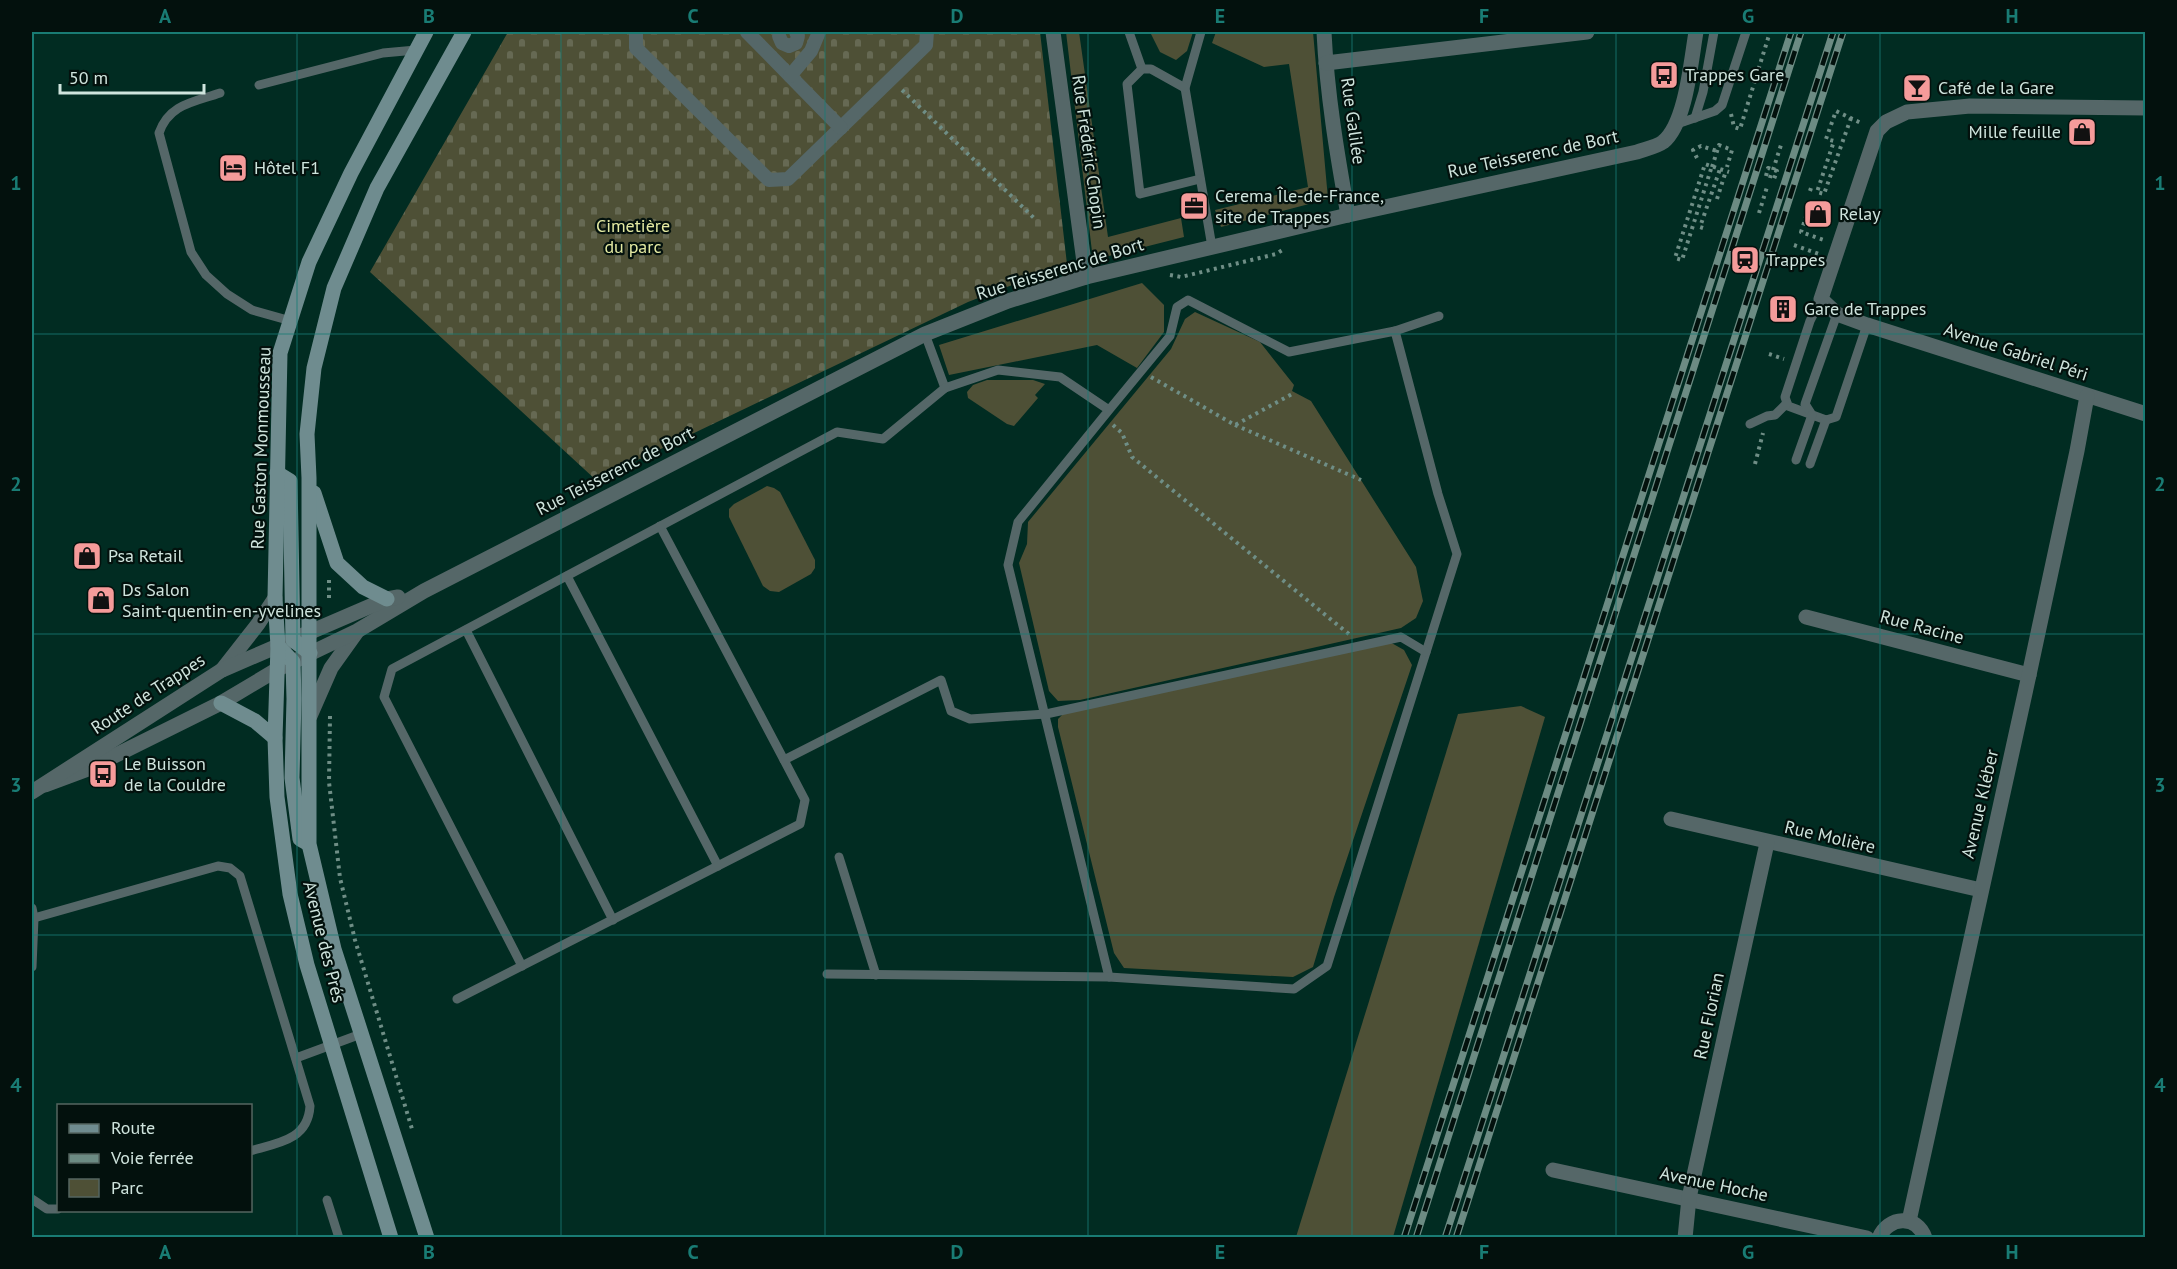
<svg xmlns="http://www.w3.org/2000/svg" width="2177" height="1269" font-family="'PT Sans',sans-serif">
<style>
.green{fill:#4e5036}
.cemetery{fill:url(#cemetery-stones)}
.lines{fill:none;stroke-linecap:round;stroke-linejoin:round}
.path{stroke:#6f8e86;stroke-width:4;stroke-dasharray:3 4.5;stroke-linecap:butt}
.service{stroke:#556768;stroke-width:9}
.pedestrian{stroke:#556768;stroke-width:14}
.minor{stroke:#556768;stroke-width:15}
.tertiary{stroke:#556768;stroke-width:15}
.secondary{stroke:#6f8c8f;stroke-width:15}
.rail-casing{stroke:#6c8b83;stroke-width:7}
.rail{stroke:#03110d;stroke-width:4.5;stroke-dasharray:14;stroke-linecap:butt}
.grid{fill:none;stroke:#197c74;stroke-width:1.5;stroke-opacity:0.55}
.labels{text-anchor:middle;stroke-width:4.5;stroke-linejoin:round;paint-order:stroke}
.poi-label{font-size:18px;fill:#cfe4dd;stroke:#03110d;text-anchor:start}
.street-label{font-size:18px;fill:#cfe4dd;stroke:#03110d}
.park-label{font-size:18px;fill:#e4eaa2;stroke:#03110d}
.neatline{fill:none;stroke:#197c74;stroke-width:2}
.grid-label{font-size:20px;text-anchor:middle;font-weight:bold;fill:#197c74}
</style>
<defs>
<pattern id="cemetery-stones" width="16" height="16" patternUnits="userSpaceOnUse" patternTransform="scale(1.5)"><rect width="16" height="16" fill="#4e5036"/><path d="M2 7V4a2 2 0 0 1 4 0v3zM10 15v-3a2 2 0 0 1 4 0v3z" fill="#666953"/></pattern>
</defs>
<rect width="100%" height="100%" fill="#012c22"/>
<!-- green -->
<g class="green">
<path d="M 1066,32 L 1079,32 L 1108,237 L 1181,218 L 1184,237 L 1093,260 Z"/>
<path d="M 1150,32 L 1193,32 L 1187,51 L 1176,60 L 1160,52 Z"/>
<path d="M 1216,32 L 1246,32 L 1252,33 L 1253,32 L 1313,32 L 1328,199 L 1221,227 L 1215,210 L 1308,187 L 1289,64 L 1264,67 L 1212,43 Z"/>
<path d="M 1142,283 L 1164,305 L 1164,332 L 1137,368 L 1097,345 L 949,375 L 939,345 Z"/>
<path d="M 1195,312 L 1260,342 L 1294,385 L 1292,391 L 1311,401 L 1416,567 L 1423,601 L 1416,618 L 1401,628 L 1080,700 L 1058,701 L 1049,691 L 1019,563 L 1027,544 L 1028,522 L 1171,349 L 1185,319 Z"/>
<path d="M 987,380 L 1033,380 L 1045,384 L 1035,395 L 1038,398 L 1014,426 L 1007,424 L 968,398 L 967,392 L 973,385 Z"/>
<path d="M 767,486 L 774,488 L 780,492 L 815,560 L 815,568 L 811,574 L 779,592 L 770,591 L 763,586 L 729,517 L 729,509 L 734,504 Z"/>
<path d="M 1388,641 L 1404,650 L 1412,665 L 1334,897 L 1313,967 L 1293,977 L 1124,968 L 1114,953 L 1058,727 L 1058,719 L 1065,712 Z"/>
<path d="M 1521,706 L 1545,717 L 1393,1237 L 1296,1237 L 1458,714 Z"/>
</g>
<!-- cemetery -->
<path class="cemetery" d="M 508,32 L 1040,32 L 1067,264 L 968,302 L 596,480 L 370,272 Z"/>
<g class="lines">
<!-- path -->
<g class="path">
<path d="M 902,90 L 1035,219"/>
<path d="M 1731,114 L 1734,127 L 1740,129 L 1770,32"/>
<path d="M 1851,118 L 1824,194 L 1817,192 L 1834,141 L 1826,139 L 1836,111 L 1863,124"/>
<path d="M 1697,158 L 1693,150 L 1701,146 L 1717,151"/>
<path d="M 1712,167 L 1719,145 L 1732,150 L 1727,167"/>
<path d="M 1711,169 L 1682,260 L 1675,258 L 1705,164 L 1729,172"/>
<path d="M 1773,170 L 1781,145"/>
<path d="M 1766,176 L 1768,168 L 1777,171 L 1774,179"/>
<path d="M 1770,178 L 1772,171"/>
<path d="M 1810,191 L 1811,188"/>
<path d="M 1717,199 L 1725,174"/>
<path d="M 1811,201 L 1801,232 L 1824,240"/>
<path d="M 1759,213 L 1767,187"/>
<path d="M 1703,228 L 1700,227 L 1720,169"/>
<path d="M 1794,245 L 1819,254"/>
<path d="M 1170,275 L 1181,277 L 1276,254 L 1284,249"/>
<path d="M 1769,354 L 1784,359"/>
<path d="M 1151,377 L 1235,425 L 1294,393"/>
<path d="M 1113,425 L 1122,433 L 1132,457 L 1350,635"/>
<path d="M 1235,425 L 1361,480"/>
<path d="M 1755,464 L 1763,433"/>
<path d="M 329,598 L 329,578"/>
<path d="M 330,716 L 329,782 L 340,878 L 355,940 L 412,1129"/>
</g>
<!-- service -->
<g class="service">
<path d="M 1129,32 L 1142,69"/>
<path d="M 1201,32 L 1185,88 L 1212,247"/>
<path d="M 259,85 L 383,53 L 416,50"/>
<path d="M 1185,88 L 1151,69 L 1142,69 L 1127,84 L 1140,194 L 1200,179"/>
<path d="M 220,93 C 194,102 169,104 159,133 L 191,252 L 206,275 L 227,294 L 252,310 L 291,321"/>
<path d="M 1695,118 L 1703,92 L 1714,32"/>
<path d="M 1677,124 L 1715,111 L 1722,105 L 1746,32"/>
<path d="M 1821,299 L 1810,321 L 1785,397 L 1788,406 L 1826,420 L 1836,417 L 1867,325"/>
<path d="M 1395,331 L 1439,316"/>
<path d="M 925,334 L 945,388 L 998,370 L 1060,377 L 1109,410 L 1018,522 L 1008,565 L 1109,977 L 1294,989 L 1327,966 L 1457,554 L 1438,494 L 1395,331 L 1289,352 L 1188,300 L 1177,307 L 1170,336 L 1109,410"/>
<path d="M 1812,415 L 1805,404 L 1837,314"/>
<path d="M 1750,424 L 1767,416 L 1775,415 L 1787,403"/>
<path d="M 1796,460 L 1812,415"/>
<path d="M 1810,464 L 1826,420"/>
<path d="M 660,526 L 784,760"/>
<path d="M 567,576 L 718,866"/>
<path d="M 466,630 L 613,920"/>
<path d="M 839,857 L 876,975"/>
<path d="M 32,908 L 34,918 L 32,967"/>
<path d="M 34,918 L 218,866 L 230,868 L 240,876 L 310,1106 C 308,1140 278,1143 250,1151"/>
<path d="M 522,966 L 384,697 L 392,669 L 837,432 L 883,439 L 945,388"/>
<path d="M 827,974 L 1109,977"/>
<path d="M 457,999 L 800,824 L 805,800 L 784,760 L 941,680 L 951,711 L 970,719 L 1046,714 L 1401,637 L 1426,652"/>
<path d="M 296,1058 L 361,1034"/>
<path d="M 32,1199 L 47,1209 L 58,1209"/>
<path d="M 327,1200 L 339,1238"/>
</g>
<!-- pedestrian -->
<g class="pedestrian">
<path d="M 636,32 L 636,48 L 769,180 L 788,179 L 926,45 L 927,32"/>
<path d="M 747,32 L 841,128"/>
<path d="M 779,36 L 782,43 L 789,46 L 796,43 L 798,36 L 796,32"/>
<path d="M 790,76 L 811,51 L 819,32"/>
</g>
<!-- minor -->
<g class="minor">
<path d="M 1053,32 L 1086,277"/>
<path d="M 1324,32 C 1327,94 1337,154 1348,215"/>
<path d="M 1326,63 L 1587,32"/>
<path d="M 2146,108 L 1970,106 L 1907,112 L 1886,122 L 1877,131 L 1821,299 L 1837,314 L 1867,325 L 2146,414"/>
<path d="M 1806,617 L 2029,675"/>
<path d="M 1671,819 L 1981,890"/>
<path d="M 1553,1170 L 1867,1238"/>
<path d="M 1909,1221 L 2029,675 L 2077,451 L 2087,396"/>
<path d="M 1685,1238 L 1689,1198 L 1767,843"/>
<path d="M 1879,1238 C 1888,1216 1917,1214 1925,1238"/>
</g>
<!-- tertiary -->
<g class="tertiary">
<path d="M 222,670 L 258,624 L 275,598"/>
<path d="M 310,716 L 331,668 L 356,633"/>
<path d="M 45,785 L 88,769 L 221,703 L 278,669 L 357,631 L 424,591 L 925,334 L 1008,301 L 1086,277 L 1348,215 L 1637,152 C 1645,149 1656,147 1663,142 C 1686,124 1691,60 1696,32"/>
<path d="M 32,792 L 222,670 L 387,599 L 398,597"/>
</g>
<!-- secondary -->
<g class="secondary">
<path d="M 277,473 L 290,481 L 293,640 L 310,653"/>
<path d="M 314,493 L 337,563 L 363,587 L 387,599"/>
<path d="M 278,646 L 293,662 L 294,699 L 292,778 L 300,839 L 307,843"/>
<path d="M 221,703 L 255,721 L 275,738"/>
<path d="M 391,1238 L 307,965 L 290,894 L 277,797 L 275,738 L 278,646 L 275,598 L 280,353 L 309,262 L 351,173 L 426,32"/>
<path d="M 427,1238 L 334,949 L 309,844 L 309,478 L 307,434 L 314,368 L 334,288 L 377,188 L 464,32"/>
</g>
<!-- rail casing -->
<g class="rail-casing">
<g id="rail">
<path d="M 1404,1238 L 1791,32"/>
<path d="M 1416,1238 L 1801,32"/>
<path d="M 1445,1238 L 1833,32"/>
<path d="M 1456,1238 L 1843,32"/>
</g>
</g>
<!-- rail -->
<use href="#rail" class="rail"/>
</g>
<!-- grid -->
<path class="grid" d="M 297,32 L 297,1238M 561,32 L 561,1238M 825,32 L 825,1238M 1088,32 L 1088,1238M 1352,32 L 1352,1238M 1616,32 L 1616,1238M 1880,32 L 1880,1238M 32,334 L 2146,334M 32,634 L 2146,634M 32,935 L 2146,935"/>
<!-- icons -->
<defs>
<g id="bus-square" transform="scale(1.5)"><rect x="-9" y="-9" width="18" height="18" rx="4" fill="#f59b9a" stroke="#03110d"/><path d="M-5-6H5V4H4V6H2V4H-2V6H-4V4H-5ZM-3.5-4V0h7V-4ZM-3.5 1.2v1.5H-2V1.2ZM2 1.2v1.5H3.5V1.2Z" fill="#111"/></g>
<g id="bar-square" transform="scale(1.5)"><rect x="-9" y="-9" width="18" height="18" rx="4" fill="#f59b9a" stroke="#03110d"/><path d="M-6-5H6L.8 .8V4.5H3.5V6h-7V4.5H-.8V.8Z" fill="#111"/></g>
<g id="shop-square" transform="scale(1.5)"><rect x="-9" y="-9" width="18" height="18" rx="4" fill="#f59b9a" stroke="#03110d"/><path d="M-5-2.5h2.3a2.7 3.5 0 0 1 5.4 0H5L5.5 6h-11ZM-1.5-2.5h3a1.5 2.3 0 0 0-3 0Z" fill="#111"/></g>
<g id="hotel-square" transform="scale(1.5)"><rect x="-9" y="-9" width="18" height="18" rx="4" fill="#f59b9a" stroke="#03110d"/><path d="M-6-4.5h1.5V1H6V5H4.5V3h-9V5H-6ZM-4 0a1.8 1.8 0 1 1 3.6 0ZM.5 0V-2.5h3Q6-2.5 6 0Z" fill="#111"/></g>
<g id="office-square" transform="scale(1.5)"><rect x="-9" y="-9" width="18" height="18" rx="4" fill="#f59b9a" stroke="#03110d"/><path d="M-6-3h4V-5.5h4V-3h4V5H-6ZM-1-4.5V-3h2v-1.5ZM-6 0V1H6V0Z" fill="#111"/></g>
<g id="station-square" transform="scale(1.5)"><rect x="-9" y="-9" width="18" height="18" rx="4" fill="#f59b9a" stroke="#03110d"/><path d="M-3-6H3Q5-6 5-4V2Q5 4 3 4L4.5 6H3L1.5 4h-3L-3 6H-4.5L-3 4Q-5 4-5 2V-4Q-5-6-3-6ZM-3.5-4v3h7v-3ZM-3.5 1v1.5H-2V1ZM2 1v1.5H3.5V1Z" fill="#111"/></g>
<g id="building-square" transform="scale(1.5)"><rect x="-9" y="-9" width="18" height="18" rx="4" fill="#f59b9a" stroke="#03110d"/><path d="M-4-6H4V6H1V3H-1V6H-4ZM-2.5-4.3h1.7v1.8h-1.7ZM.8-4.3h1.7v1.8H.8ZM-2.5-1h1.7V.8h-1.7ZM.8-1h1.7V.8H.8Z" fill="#111"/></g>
</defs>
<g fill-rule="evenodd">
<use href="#bus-square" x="1664" y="75"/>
<use href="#bar-square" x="1917" y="88"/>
<use href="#shop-square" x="2082" y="132"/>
<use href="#hotel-square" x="233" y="168"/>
<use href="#office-square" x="1194" y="206"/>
<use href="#shop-square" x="1818" y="214"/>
<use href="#station-square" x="1745" y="260"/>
<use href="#building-square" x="1783" y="309"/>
<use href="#shop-square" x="87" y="556"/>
<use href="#shop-square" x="101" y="600"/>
<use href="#bus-square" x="103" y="774"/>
</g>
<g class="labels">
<!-- poi labels -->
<g class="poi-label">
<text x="1685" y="81">Trappes Gare</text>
<text x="1938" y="94">Café de la Gare</text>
<text x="2061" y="138" text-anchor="end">Mille feuille</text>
<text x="254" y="174">Hôtel F1</text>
<text x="1215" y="202">Cerema Île-de-France,<tspan x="1215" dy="21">site de Trappes</tspan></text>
<text x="1839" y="220">Relay</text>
<text x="1766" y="266">Trappes</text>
<text x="1804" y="315">Gare de Trappes</text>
<text x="108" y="562">Psa Retail</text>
<text x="122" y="596">Ds Salon<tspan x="122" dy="21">Saint-quentin-en-yvelines</tspan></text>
<text x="124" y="770">Le Buisson<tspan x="124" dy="21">de la Couldre</tspan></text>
</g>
<!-- street labels -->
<g class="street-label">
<text transform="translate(1353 121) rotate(82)" y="6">Rue Galilée</text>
<text transform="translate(1089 152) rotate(82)" y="6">Rue Frédéric Chopin</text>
<text transform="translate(1533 154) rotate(-12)" y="6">Rue Teisserenc de Bort</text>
<text transform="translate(1060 269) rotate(-17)" y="6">Rue Teisserenc de Bort</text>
<text transform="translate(2016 352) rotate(18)" y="6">Avenue Gabriel Péri</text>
<text transform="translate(261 448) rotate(-88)" y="6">Rue Gaston Monmousseau</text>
<text transform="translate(615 471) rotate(-27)" y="6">Rue Teisserenc de Bort</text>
<text transform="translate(1922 627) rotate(15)" y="6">Rue Racine</text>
<text transform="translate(148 694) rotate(-33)" y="6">Route de Trappes</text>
<text transform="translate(1980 804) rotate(-77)" y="6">Avenue Kléber</text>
<text transform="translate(1830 837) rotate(13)" y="6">Rue Molière</text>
<text transform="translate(324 942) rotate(76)" y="6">Avenue des Prés</text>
<text transform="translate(1709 1016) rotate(-78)" y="6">Rue Florian</text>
<text transform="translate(1714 1184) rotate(12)" y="6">Avenue Hoche</text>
</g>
<!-- park labels -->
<g class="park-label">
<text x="633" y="232">Cimetière<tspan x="633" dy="21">du parc</tspan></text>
</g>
</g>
<!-- border -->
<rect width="2177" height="1269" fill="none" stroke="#03110d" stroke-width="66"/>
<!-- legend -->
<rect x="57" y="1104" width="195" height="108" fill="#03110d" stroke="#556560" stroke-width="1.5"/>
<rect x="69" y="1124" width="30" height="9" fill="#6f8c8f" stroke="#556560" stroke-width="1.5"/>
<text x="111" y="1134" font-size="18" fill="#cfe4dd">Route</text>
<rect x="69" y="1154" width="30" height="9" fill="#6c8b83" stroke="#556560" stroke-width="1.5"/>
<text x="111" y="1164" font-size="18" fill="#cfe4dd">Voie ferrée</text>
<rect x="69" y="1179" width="30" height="18" fill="#4e5036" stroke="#556560" stroke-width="1.5"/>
<text x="111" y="1194" font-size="18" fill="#cfe4dd">Parc</text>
<!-- scale -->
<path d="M60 84v9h144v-9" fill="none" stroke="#cfe4dd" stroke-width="3"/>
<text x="69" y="84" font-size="18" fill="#cfe4dd" stroke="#03110d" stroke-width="4.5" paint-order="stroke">50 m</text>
<rect x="33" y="33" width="2111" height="1203" class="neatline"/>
<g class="grid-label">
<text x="165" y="23">A</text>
<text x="429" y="23">B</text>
<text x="693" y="23">C</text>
<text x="957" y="23">D</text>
<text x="1220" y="23">E</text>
<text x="1484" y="23">F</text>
<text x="1748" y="23">G</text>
<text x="2012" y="23">H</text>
<text x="16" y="190">1</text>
<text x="2160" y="190">1</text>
<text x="16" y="491">2</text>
<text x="2160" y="491">2</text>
<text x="16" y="792">3</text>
<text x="2160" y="792">3</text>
<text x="16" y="1092">4</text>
<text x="2160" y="1092">4</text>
<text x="165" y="1259">A</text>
<text x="429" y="1259">B</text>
<text x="693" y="1259">C</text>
<text x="957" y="1259">D</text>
<text x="1220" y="1259">E</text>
<text x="1484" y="1259">F</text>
<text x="1748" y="1259">G</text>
<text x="2012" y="1259">H</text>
</g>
</svg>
